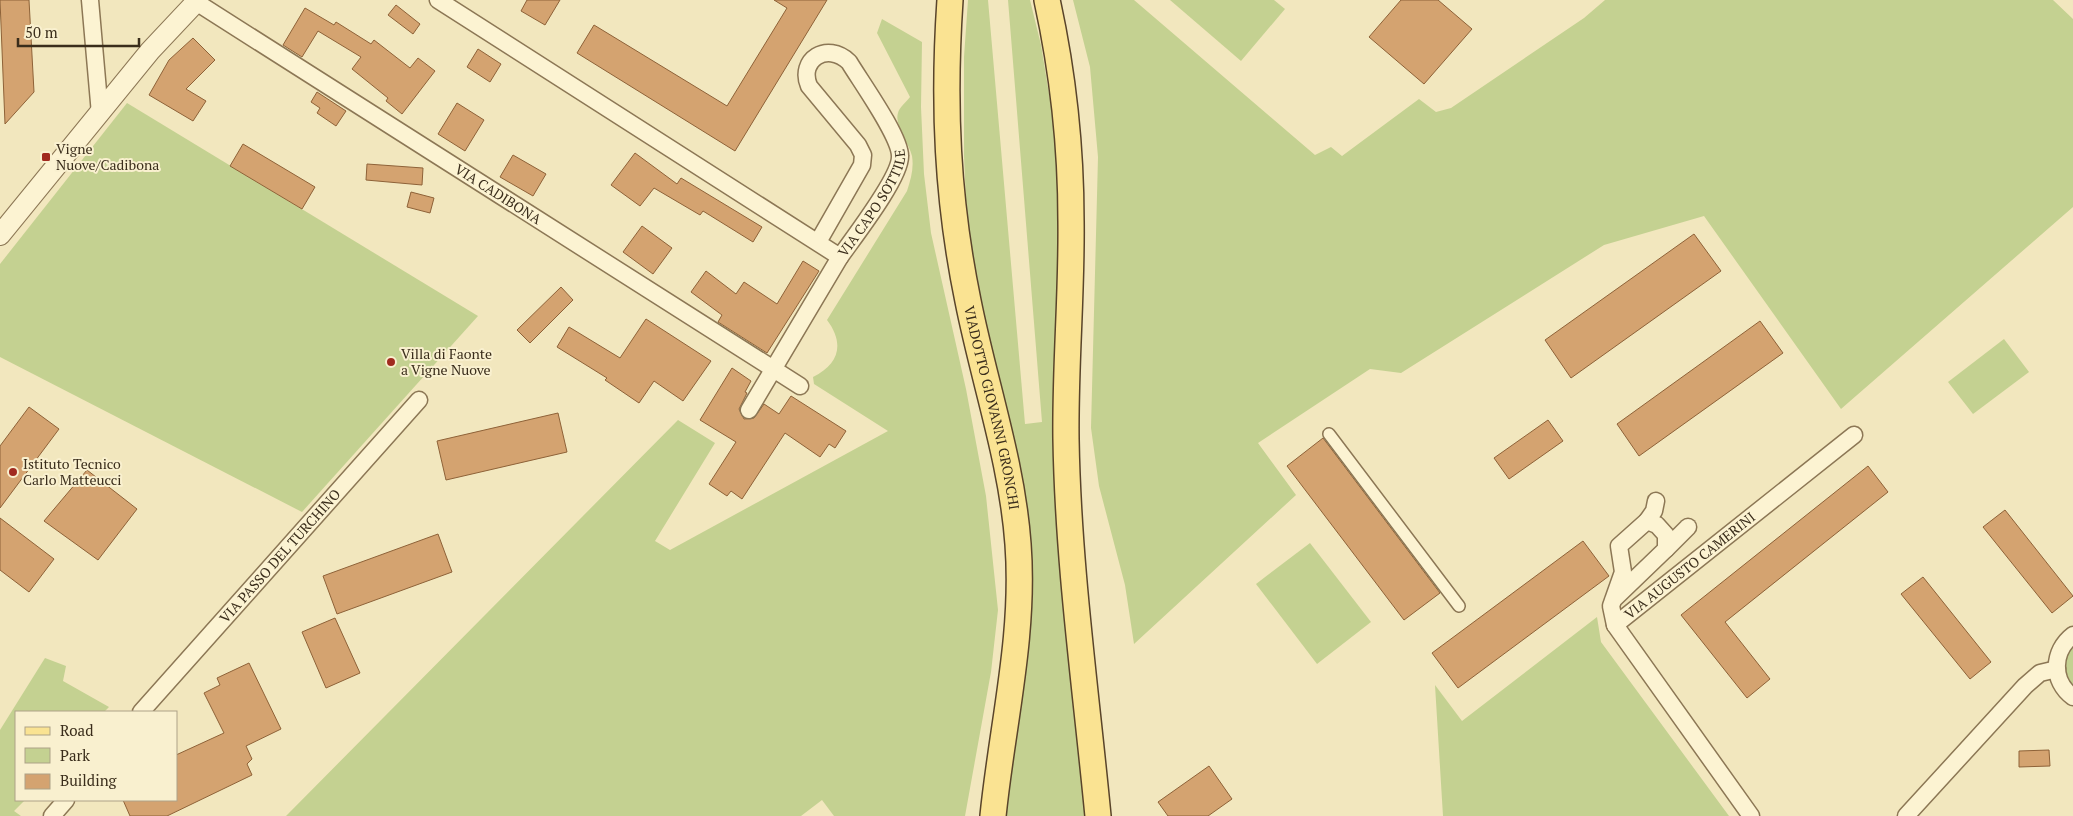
<svg xmlns="http://www.w3.org/2000/svg" width="2073" height="816" font-family="'PT Serif',serif">
<style>
.green{fill:#c4d191}
.building{fill:#d4a370;stroke:#8e6238}
.lines{fill:none;stroke-linecap:round;stroke-linejoin:round}
.pedestrian-casing{stroke:#8c7755;stroke-width:14}
.minor-casing{stroke:#8c7755;stroke-width:19}
.tertiary-casing{stroke:#8c7755;stroke-width:22}
.primary-casing{stroke:#59442a;stroke-width:28}
.pedestrian{stroke:#fcf3d2;stroke-width:11}
.minor{stroke:#fcf3d2;stroke-width:16}
.tertiary{stroke:#fcf3d2;stroke-width:20}
.primary{stroke:#fae392;stroke-width:25}
.poi-dot{fill:#a12a1f;stroke:#f9f0cf;stroke-width:2}
.labels{text-anchor:middle;stroke-width:4;stroke-linejoin:round;paint-order:stroke}
.poi-label{font-size:14px;fill:#3a2d1b;stroke:#f9f0cf;text-anchor:start}
.street-label{font-size:14px;fill:#3a2d1b;stroke:#f9f0cf}
</style>
<rect width="100%" height="100%" fill="#f2e7be"/>
<!-- green -->
<g class="green">
<path d="M 968,0 L 988,0 L 1025,424 L 1042,422 L 1008,0 L 1030,0 L 1041,45 L 1059,155 L 1087,816 L 1001,816 L 1023,665 L 972,271 L 966,202 L 964,156 L 964,57 Z"/>
<path d="M 1073,0 L 1134,0 L 1315,155 L 1331,147 L 1342,156 L 1419,99 L 1436,112 L 1451,108 L 1584,18 L 1605,0 L 2053,0 L 2073,19 L 2073,207 L 1841,409 L 1704,216 L 1604,245 L 1401,373 L 1370,369 L 1258,443 L 1296,495 L 1134,644 L 1125,585 L 1099,486 L 1091,428 L 1098,157 L 1090,67 Z"/>
<path d="M 1170,0 L 1274,0 L 1285,9 L 1241,61 Z"/>
<path d="M 882,19 L 922,42 L 921,107 L 924,174 L 931,233 L 966,389 L 986,496 L 998,610 L 991,672 L 965,816 L 834,816 L 822,800 L 801,816 L 286,816 L 678,420 L 715,443 L 655,541 L 670,550 L 888,431 L 814,384 L 813,377 C 839,364 845,344 827,320 L 907,191 C 911,179 914,168 912,156 C 909,143 894,125 898,113 C 899,108 906,102 910,97 L 877,33 Z"/>
<path d="M 127,103 L 478,316 L 302,512 L 0,357 L 0,264 Z"/>
<path d="M 2004,339 L 2029,372 L 1973,414 L 1948,382 Z"/>
<path d="M 1310,543 L 1371,622 L 1317,664 L 1256,584 Z"/>
<path d="M 1597,617 L 1601,642 L 1729,816 L 1443,816 L 1435,685 L 1462,721 Z"/>
<path d="M 2073,645 L 2073,685 C 2063,673 2063,657 2073,645 Z"/>
<path d="M 45,658 L 66,666 L 63,681 L 109,707 L 104,712 L 16,712 L 16,800 L 25,800 L 14,811 L 21,816 L 0,816 L 0,730 Z"/>
</g>
<!-- building -->
<g class="building">
<path d="M 0,0 L 29,0 L 34,92 L 5,124 Z"/>
<path d="M 527,0 L 560,0 L 545,25 L 521,11 Z"/>
<path d="M 774,0 L 827,0 L 735,151 L 577,53 L 594,25 L 727,106 L 787,8 Z"/>
<path d="M 1401,0 L 1438,0 L 1472,29 L 1424,84 L 1369,37 Z"/>
<path d="M 396,5 L 420,24 L 413,34 L 388,15 Z"/>
<path d="M 305,8 L 334,25 L 336,22 L 371,44 L 374,40 L 410,68 L 418,58 L 435,71 L 402,114 L 386,101 L 388,98 L 352,69 L 361,57 L 318,31 L 302,57 L 283,45 Z"/>
<path d="M 193,38 L 215,60 L 186,89 L 206,101 L 193,121 L 149,95 L 169,60 Z"/>
<path d="M 478,49 L 501,64 L 490,82 L 467,67 Z"/>
<path d="M 317,92 L 346,111 L 336,126 L 317,113 L 320,108 L 311,102 Z"/>
<path d="M 457,103 L 484,120 L 465,151 L 438,134 Z"/>
<path d="M 243,144 L 315,187 L 302,209 L 230,166 Z"/>
<path d="M 635,153 L 677,184 L 681,178 L 762,227 L 753,242 L 703,211 L 700,215 L 654,188 L 640,206 L 611,185 Z"/>
<path d="M 513,155 L 546,174 L 533,196 L 500,177 Z"/>
<path d="M 367,164 L 423,168 L 422,185 L 366,180 Z"/>
<path d="M 411,192 L 434,198 L 430,213 L 407,207 Z"/>
<path d="M 642,226 L 672,248 L 653,274 L 623,252 Z"/>
<path d="M 1694,234 L 1721,271 L 1571,378 L 1545,340 Z"/>
<path d="M 803,261 L 819,271 L 767,353 L 718,322 L 722,315 L 691,292 L 706,271 L 736,294 L 744,282 L 777,304 Z"/>
<path d="M 561,287 L 573,300 L 530,343 L 517,330 Z"/>
<path d="M 646,319 L 711,361 L 683,401 L 654,381 L 639,403 L 605,380 L 607,378 L 557,347 L 569,327 L 620,358 Z"/>
<path d="M 1760,321 L 1783,353 L 1639,456 L 1617,424 Z"/>
<path d="M 732,368 L 751,381 L 745,392 L 747,393 L 739,409 L 744,419 L 754,418 L 764,404 L 779,414 L 791,396 L 846,431 L 835,448 L 829,444 L 820,457 L 785,433 L 742,499 L 731,491 L 727,496 L 709,484 L 736,442 L 700,420 Z"/>
<path d="M 29,407 L 59,429 L 0,508 L 0,446 Z"/>
<path d="M 558,413 L 567,452 L 446,480 L 437,441 Z"/>
<path d="M 1548,420 L 1563,441 L 1509,479 L 1494,458 Z"/>
<path d="M 1323,438 L 1440,593 L 1404,620 L 1287,466 Z"/>
<path d="M 1868,466 L 1888,492 L 1725,622 L 1770,679 L 1747,698 L 1681,615 Z"/>
<path d="M 87,470 L 137,509 L 98,560 L 44,521 Z"/>
<path d="M 2005,510 L 2073,596 L 2052,613 L 1983,527 Z"/>
<path d="M 0,518 L 54,559 L 29,592 L 0,570 Z"/>
<path d="M 438,534 L 452,572 L 337,614 L 323,576 Z"/>
<path d="M 1583,541 L 1609,576 L 1458,688 L 1432,653 Z"/>
<path d="M 1923,577 L 1991,662 L 1970,679 L 1901,594 Z"/>
<path d="M 335,618 L 360,673 L 326,688 L 302,632 Z"/>
<path d="M 249,663 L 281,729 L 246,746 L 252,759 L 247,764 L 252,775 L 167,816 L 130,816 L 123,800 L 176,800 L 176,755 L 224,733 L 204,693 L 220,685 L 217,678 Z"/>
<path d="M 2049,750 L 2050,766 L 2019,767 L 2019,751 Z"/>
<path d="M 1209,766 L 1232,799 L 1208,816 L 1168,816 L 1158,802 Z"/>
</g>
<g class="lines">
<!-- pedestrian casing -->
<g class="pedestrian-casing">
<path id="pedestrian" d="M 1329,434 L 1459,606"/>
</g>
<!-- minor casing -->
<g class="minor-casing">
<g id="minor">
<path d="M 90,0 L 100,114"/>
<path id="s1" d="M 438,0 L 840,257 C 854,237 901,177 900,156 C 900,136 861,82 849,62 C 827,41 798,60 809,86 L 858,145 L 863,155 L 862,165 L 818,242"/>
<path id="s2" d="M 196,2 L 800,386"/>
<path d="M 749,410 L 840,257"/>
<path d="M 1647,521 L 1654,511 L 1656,501"/>
<path d="M 1666,549 L 1688,527"/>
<path d="M 1613,600 L 1666,549 L 1666,535 L 1657,525 L 1647,521 L 1619,546 L 1623,572 L 1611,606 L 1615,625"/>
<path d="M 2073,635 C 2052,651 2051,681 2073,697"/>
<path id="s3" d="M 141,712 L 419,400"/>
<path d="M 52,816 L 66,800"/>
<path id="s4" d="M 1751,816 L 1615,625 L 1854,435"/>
<path d="M 1906,816 L 2025,686 L 2040,673 L 2057,669"/>
</g>
</g>
<!-- tertiary casing -->
<g class="tertiary-casing">
<path id="tertiary" d="M 0,235 L 150,51 L 198,0"/>
</g>
<!-- primary casing -->
<g class="primary-casing">
<g id="primary">
<path id="s5" d="M 950,0 C 943,104 947,199 968,301 C 984,382 1012,461 1018,544 C 1025,636 1002,726 993,816"/>
<path d="M 1047,0 C 1063,73 1071,146 1071,221 C 1072,293 1065,366 1066,439 C 1068,564 1086,691 1098,816"/>
</g>
</g>
<!-- pedestrian -->
<use href="#pedestrian" class="pedestrian"/>
<!-- minor -->
<use href="#minor" class="minor"/>
<!-- tertiary -->
<use href="#tertiary" class="tertiary"/>
<!-- primary -->
<use href="#primary" class="primary"/>
</g>
<!-- markers -->
<g class="poi-dot">
<rect x="41" y="152" width="10" height="10" rx="2.5"/>
<circle cx="391" cy="362" r="5"/>
<circle cx="13" cy="472" r="5"/>
</g>
<g class="labels">
<!-- poi labels -->
<g class="poi-label">
<text x="56" y="154">Vigne<tspan x="56" dy="16">Nuove/Cadibona</tspan></text>
<text x="401" y="359">Villa di Faonte<tspan x="401" dy="16">a Vigne Nuove</tspan></text>
<text x="23" y="469">Istituto Tecnico<tspan x="23" dy="16">Carlo Matteucci</tspan></text>
</g>
<!-- street labels -->
<g class="street-label">
<text dy="5" stroke="none"><textPath href="#s2" startOffset="358">VIA CADIBONA</textPath></text>
<text dy="5" stroke="none"><textPath href="#s1" startOffset="541">VIA CAPO SOTTILE</textPath></text>
<text dy="5" stroke="none"><textPath href="#s5" startOffset="412">VIADOTTO GIOVANNI GRONCHI</textPath></text>
<text dy="5" stroke="none"><textPath href="#s3" startOffset="209">VIA PASSO DEL TURCHINO</textPath></text>
<text dy="5" stroke="none"><textPath href="#s4" startOffset="330">VIA AUGUSTO CAMERINI</textPath></text>
</g>
</g>
<!-- legend -->
<rect x="15" y="711" width="162" height="90" fill="#f9f0cf" stroke="#ada287"/>
<rect x="25" y="727" width="25" height="8" fill="#fae392" stroke="#ada287"/>
<text x="60" y="736" font-size="15" fill="#3a2d1b">Road</text>
<rect x="25" y="748" width="25" height="15" fill="#c4d191" stroke="#ada287"/>
<text x="60" y="761" font-size="15" fill="#3a2d1b">Park</text>
<rect x="25" y="774" width="25" height="15" fill="#d4a370" stroke="#ada287"/>
<text x="60" y="786" font-size="15" fill="#3a2d1b">Building</text>
<!-- scale -->
<path d="M18 38v8h121v-8" fill="none" stroke="#3a2d1b" stroke-width="2.5"/>
<text x="25" y="38" font-size="15" fill="#3a2d1b" stroke="#f9f0cf" stroke-width="4" paint-order="stroke">50 m</text>
</svg>
